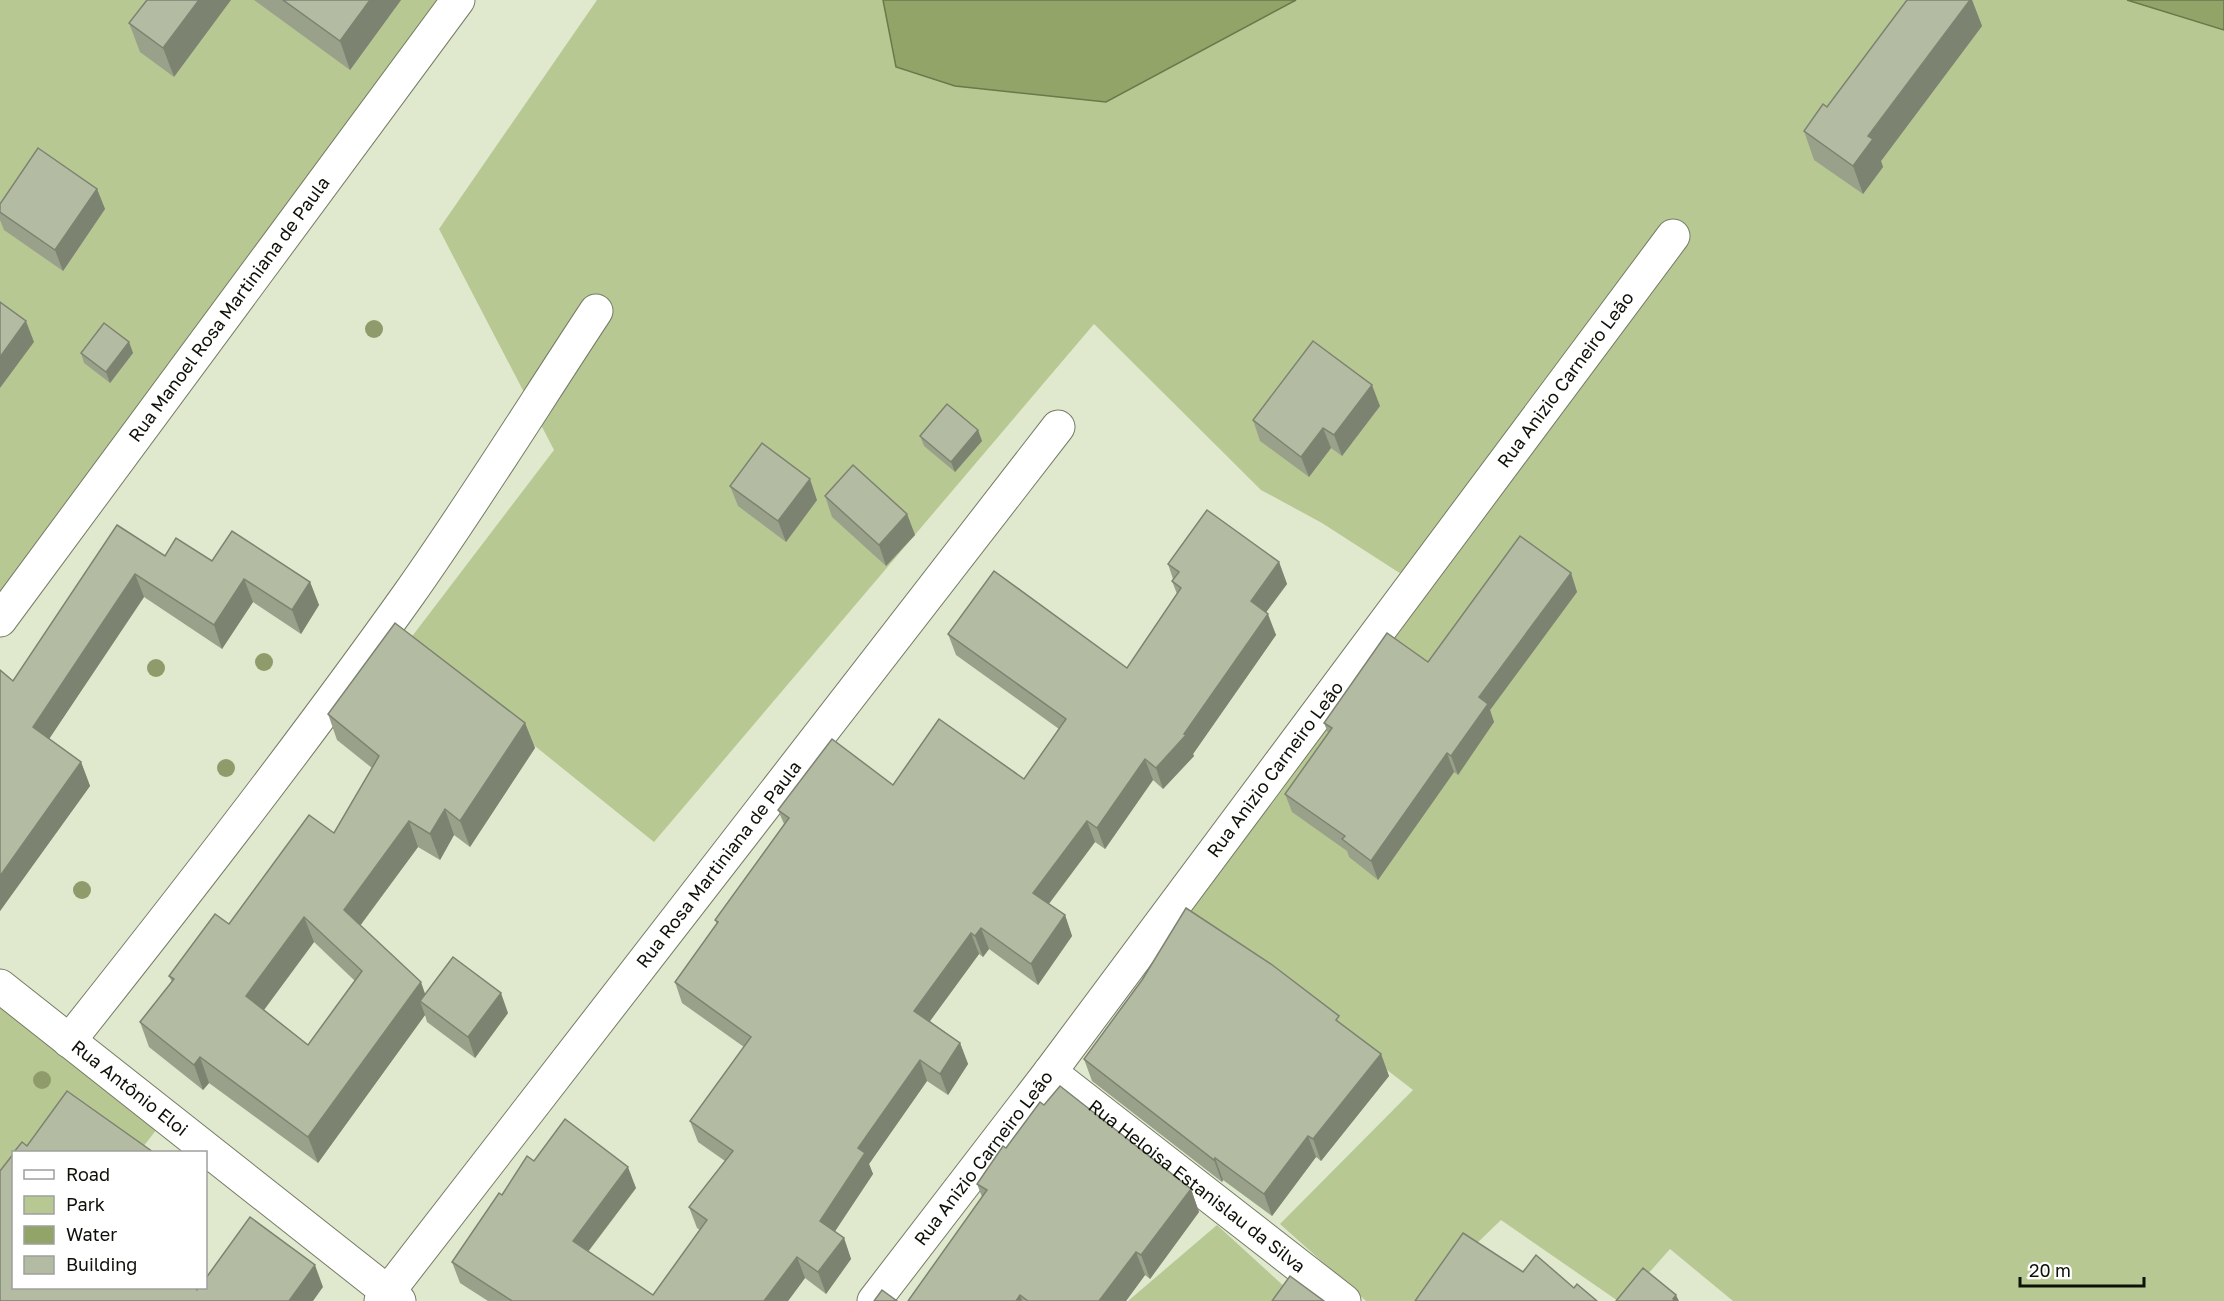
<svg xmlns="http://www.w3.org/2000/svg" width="2224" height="1301" font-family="'Golos Text',sans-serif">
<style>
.green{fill:#b8c893}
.water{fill:#93a468;stroke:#6b784b;stroke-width:1.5}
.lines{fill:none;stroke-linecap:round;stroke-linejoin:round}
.street-casing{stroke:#757c65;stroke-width:35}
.street{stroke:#fff;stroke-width:33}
.tree{fill:#8f9b6b}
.wall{fill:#9aa18b;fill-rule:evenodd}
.shaded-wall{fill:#7d8371}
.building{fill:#b3bba2;stroke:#7d8371;stroke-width:1.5;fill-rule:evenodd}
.labels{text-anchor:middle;stroke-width:4.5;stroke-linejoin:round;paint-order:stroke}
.street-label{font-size:18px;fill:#0e1108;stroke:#fff}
</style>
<rect width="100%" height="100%" fill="#e0e9ce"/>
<!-- green -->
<g class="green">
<path d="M 0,0 L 442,0 L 0,600 Z"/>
<path d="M 597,0 L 883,0 L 897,67 L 1106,102 L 1296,0 L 2127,0 L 2224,30 L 2224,1301 L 1733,1301 L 1670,1249 L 1624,1301 L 1618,1301 L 1501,1220 L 1417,1301 L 1366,1301 L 1280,1224 L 1413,1090 L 1180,910 L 1426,590 L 1322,523 L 1261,490 L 1094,324 L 654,842 L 407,643 L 554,450 L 439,229 Z"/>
<path d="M 0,1002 L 157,1129 L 139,1152 L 14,1152 L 14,1288 L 0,1301 Z"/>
<path d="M 1217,1225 L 1298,1299 L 1297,1301 L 1128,1301 Z"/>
</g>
<!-- water -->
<g class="water">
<path d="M 883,0 L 1296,0 L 1106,102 L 955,86 L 896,67 Z"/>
<path d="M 2127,0 L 2224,0 L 2224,30 Z"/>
</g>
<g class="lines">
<!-- street casing -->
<g class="street-casing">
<g id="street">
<path id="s1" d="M 0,620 L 458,0"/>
<path id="s2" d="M 0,986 L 399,1301"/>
<path d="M 69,1041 C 186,894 300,747 409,594 C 474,502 534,405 596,311"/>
<path id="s3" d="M 1050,1072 L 1344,1301"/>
<path id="s4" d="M 381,1301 L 1058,427"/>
<path id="s5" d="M 874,1301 L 1050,1072 L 1673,236"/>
</g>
</g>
<!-- street -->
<use href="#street" class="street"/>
</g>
<!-- trees -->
<g class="tree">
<circle cx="374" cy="329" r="9"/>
<circle cx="264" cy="662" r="9"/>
<circle cx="156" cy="668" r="9"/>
<circle cx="226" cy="768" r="9"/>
<circle cx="82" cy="890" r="9"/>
<circle cx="42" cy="1080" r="9"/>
</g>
<!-- wall -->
<g class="wall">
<path d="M 147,0 L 174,77 L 140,52 L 129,23 Z"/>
<path d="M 254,0 L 401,0 L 350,70 Z"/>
<path d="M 1907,0 L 1972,0 L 1982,26 L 1881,161 L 1883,167 L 1863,194 L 1814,160 L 1804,131 L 1827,107 Z"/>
<path d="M 97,189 L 105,209 L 63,271 L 4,230 L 0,220 L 0,204 Z"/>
<path d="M 129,342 L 133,353 L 110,383 L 84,363 L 81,353 Z"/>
<path d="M 1380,406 L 1342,456 L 1331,448 L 1309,477 L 1260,441 L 1253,420 Z"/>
<path d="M 978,430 L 982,441 L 955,472 L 924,446 L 920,436 Z"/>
<path d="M 730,486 L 817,500 L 786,542 L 738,506 Z"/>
<path d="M 825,496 L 907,514 L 915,535 L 886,566 L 832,517 Z"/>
<path d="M 117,525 L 165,556 L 212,561 L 310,582 L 319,605 L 301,634 L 253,602 L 222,649 L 144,597 L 49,739 L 81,762 L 90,786 L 0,911 L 13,681 Z"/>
<path d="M 1279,562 L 1287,584 L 1266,612 L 1276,635 L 1193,754 L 1194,756 L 1163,789 L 1153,780 L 1105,849 L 1095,842 L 1049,904 L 1065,915 L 1072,936 L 1038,985 L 989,949 L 983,957 L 979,954 L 930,1021 L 960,1043 L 968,1064 L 948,1095 L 927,1081 L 869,1164 L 873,1174 L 834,1232 L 844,1238 L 851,1259 L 826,1294 L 805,1278 L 788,1301 L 488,1301 L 460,1283 L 452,1262 L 502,1195 L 534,1161 L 636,1188 L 588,1252 L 653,1295 L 700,1230 L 697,1228 L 689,1207 L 725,1161 L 698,1142 L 690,1121 L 744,1047 L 682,1003 L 675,982 L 717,924 L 715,920 L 784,824 L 778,810 L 893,785 L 1024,779 L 1059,729 L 956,655 L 948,634 L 1127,668 L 1177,594 L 1172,581 L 1173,579 L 1168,564 Z"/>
<path d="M 1571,573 L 1577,592 L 1490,710 L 1494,722 L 1458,775 L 1454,772 L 1378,880 L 1349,857 L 1347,851 L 1292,812 L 1285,794 L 1328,733 L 1324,723 L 1428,662 Z"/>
<path d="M 328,714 L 525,723 L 535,748 L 470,847 L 454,835 L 440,860 L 418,847 L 360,926 L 425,994 L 508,1013 L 475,1058 L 427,1022 L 425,1015 L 318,1163 L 209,1083 L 203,1090 L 149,1047 L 140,1022 L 172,982 L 169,976 L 334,833 L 372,768 L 337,740 ZM 314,942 L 355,981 L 308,1045 L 264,1010 Z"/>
<path d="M 1341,1024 L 1381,1054 L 1389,1076 L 1321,1161 L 1316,1157 L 1272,1216 L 1223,1180 L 1222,1182 L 1092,1081 L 1084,1059 Z"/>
<path d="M 1044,1105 L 1191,1189 L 1199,1212 L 1150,1279 L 1145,1275 L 1126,1301 L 908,1301 L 982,1197 L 977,1184 L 1006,1148 Z"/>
</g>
<!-- shaded-wall -->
<g class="shaded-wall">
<path d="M 199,0 L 231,0 L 174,77 L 163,48 Z"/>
<path d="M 370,0 L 401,0 L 350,70 L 340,41 Z"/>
<path d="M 1970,0 L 1972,0 L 1982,26 L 1881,161 L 1883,167 L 1863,194 L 1853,166 L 1868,136 Z"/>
<path d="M 97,189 L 105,209 L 63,271 L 55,250 Z"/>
<path d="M 26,321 L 34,342 L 0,388 L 0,357 Z"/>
<path d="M 129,342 L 133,353 L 110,383 L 106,372 Z"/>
<path d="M 1372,385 L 1380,406 L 1342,456 L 1334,435 Z"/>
<path d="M 1323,428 L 1331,448 L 1309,477 L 1301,457 Z"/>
<path d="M 978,430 L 982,441 L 955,472 L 951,462 Z"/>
<path d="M 810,479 L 817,500 L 786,542 L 778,521 Z"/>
<path d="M 907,514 L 915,535 L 886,566 L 879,545 Z"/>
<path d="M 1279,562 L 1287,584 L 1259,622 L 1251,601 Z"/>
<path d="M 1571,573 L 1577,592 L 1490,710 L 1494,722 L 1458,775 L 1451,756 L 1479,697 Z"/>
<path d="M 135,574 L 144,597 L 41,751 L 33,727 Z"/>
<path d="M 244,579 L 253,602 L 222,649 L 214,625 Z"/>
<path d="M 310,582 L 319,605 L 301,634 L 292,610 Z"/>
<path d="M 1268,614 L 1276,635 L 1193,754 L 1194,756 L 1163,789 L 1156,768 L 1184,734 Z"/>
<path d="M 525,723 L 535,748 L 470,847 L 460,821 Z"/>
<path d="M 1447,753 L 1454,772 L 1378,880 L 1371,861 Z"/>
<path d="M 1145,759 L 1153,780 L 1105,849 L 1097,828 Z"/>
<path d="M 81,762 L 90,786 L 0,911 L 0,876 Z"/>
<path d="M 445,809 L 454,835 L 440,860 L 430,834 Z"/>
<path d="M 409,821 L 418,847 L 353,935 L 344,910 Z"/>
<path d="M 1087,821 L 1095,842 L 1041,914 L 1033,893 Z"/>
<path d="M 1065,915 L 1072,936 L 1038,985 L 1031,964 Z"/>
<path d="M 304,917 L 314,942 L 255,1022 L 246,996 Z"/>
<path d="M 981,928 L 989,949 L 983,957 L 975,936 Z"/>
<path d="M 971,933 L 979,954 L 922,1032 L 914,1011 Z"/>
<path d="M 421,982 L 430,1008 L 420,1001 L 425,1015 L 318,1163 L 308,1137 Z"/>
<path d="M 501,993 L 508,1013 L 475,1058 L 468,1037 Z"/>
<path d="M 960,1043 L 968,1064 L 948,1095 L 940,1074 Z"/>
<path d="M 1381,1054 L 1389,1076 L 1321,1161 L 1313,1139 Z"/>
<path d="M 200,1057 L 209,1083 L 203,1090 L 194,1065 Z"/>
<path d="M 920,1060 L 927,1081 L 869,1164 L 873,1174 L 828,1242 L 820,1221 L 858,1148 Z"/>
<path d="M 1308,1136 L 1316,1157 L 1272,1216 L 1264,1194 Z"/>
<path d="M 1215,1158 L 1223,1180 L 1222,1182 L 1214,1160 Z"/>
<path d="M 628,1167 L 636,1188 L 580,1262 L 573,1241 Z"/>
<path d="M 1191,1189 L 1199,1212 L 1150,1279 L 1141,1255 Z"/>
<path d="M 844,1238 L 851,1259 L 826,1294 L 818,1272 Z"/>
<path d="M 1136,1252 L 1145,1275 L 1126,1301 L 1099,1301 Z"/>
<path d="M 797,1257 L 805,1278 L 788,1301 L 764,1301 Z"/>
<path d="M 315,1265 L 323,1287 L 313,1301 L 289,1301 Z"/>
<path d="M 1020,1295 L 1022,1301 L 1016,1301 Z"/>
<path d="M 1676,1295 L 1679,1301 L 1673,1301 L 1673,1299 Z"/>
</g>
<!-- building -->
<g class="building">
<path d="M 147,0 L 199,0 L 163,48 L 129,23 Z"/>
<path d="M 283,0 L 370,0 L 340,41 Z"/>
<path d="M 1907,0 L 1970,0 L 1868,136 L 1873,139 L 1853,166 L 1804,131 L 1823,104 L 1827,107 Z"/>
<path d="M 38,148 L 97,189 L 55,250 L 0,212 L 0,204 Z"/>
<path d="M 0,302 L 26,321 L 0,357 Z"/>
<path d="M 104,323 L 129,342 L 106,372 L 81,353 Z"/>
<path d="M 1313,341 L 1372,385 L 1334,435 L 1323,428 L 1301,457 L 1253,420 Z"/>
<path d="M 947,404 L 978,430 L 951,462 L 920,436 Z"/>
<path d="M 762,443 L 810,479 L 778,521 L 730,486 Z"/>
<path d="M 853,465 L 907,514 L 879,545 L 825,496 Z"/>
<path d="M 1207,510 L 1279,562 L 1251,601 L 1268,614 L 1184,734 L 1186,735 L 1156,768 L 1145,759 L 1097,828 L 1087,821 L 1033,893 L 1065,915 L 1031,964 L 981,928 L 975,936 L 971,933 L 914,1011 L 960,1043 L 940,1074 L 920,1060 L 858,1148 L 865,1153 L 820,1221 L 844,1238 L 818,1272 L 797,1257 L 764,1301 L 512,1301 L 452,1262 L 499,1193 L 502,1195 L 527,1156 L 534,1161 L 565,1119 L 628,1167 L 573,1241 L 653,1295 L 707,1220 L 689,1207 L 733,1151 L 690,1121 L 751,1037 L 675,982 L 718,922 L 715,920 L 789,818 L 778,810 L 832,739 L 893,785 L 939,719 L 1024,779 L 1066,719 L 948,634 L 994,571 L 1127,668 L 1181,588 L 1172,581 L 1179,572 L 1168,564 Z"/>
<path d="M 117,525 L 165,556 L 176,538 L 212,561 L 232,531 L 310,582 L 292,610 L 244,579 L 214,625 L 135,574 L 33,727 L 81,762 L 0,876 L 0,670 L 13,681 Z"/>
<path d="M 1520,536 L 1571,573 L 1479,697 L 1488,704 L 1451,756 L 1447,753 L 1371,861 L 1342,839 L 1345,836 L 1285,794 L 1332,728 L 1324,723 L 1387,633 L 1428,662 Z"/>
<path d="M 395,623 L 525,723 L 460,821 L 445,809 L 430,834 L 409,821 L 344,910 L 421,982 L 308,1137 L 200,1057 L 194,1065 L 140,1022 L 174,979 L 169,976 L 215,914 L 229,924 L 309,815 L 334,833 L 379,756 L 328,714 ZM 304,917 L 362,971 L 308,1045 L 246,996 Z"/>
<path d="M 1186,908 L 1271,964 L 1339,1016 L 1336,1020 L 1381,1054 L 1313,1139 L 1308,1136 L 1264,1194 L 1215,1158 L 1214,1160 L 1084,1059 L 1142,980 Z"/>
<path d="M 453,957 L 501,993 L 468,1037 L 420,1001 Z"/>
<path d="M 1060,1086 L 1191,1189 L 1141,1255 L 1136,1252 L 1099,1301 L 1028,1301 L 1020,1295 L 1016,1301 L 908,1301 L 987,1190 L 977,1184 L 1003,1146 L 1006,1148 L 1040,1102 L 1044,1105 Z"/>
<path d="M 67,1091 L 153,1152 L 14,1152 L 22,1142 L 27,1146 Z"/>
<path d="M 14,1153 L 14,1287 L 193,1287 L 197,1290 L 199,1287 L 206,1287 L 206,1278 L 250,1217 L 315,1265 L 289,1301 L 0,1301 L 0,1171 Z"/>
<path d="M 1463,1233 L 1523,1272 L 1536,1255 L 1574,1288 L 1577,1284 L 1597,1301 L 1415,1301 Z"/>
<path d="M 1643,1268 L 1676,1295 L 1673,1299 L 1675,1301 L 1616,1301 Z"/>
<path d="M 1290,1276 L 1324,1301 L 1272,1301 Z"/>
<path d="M 882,1290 L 897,1301 L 874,1301 Z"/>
</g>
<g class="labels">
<!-- street labels -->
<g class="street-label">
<text dy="6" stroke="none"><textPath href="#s1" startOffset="386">Rua Manoel Rosa Martiniana de Paula</textPath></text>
<text dy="6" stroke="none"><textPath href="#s5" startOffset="1152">Rua Anizio Carneiro Leão</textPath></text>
<text dy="6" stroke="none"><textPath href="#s5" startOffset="666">Rua Anizio Carneiro Leão</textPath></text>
<text dy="6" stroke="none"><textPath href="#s4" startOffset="552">Rua Rosa Martiniana de Paula</textPath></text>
<text dy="6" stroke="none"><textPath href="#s2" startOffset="165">Rua Antônio Eloi</textPath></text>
<text dy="6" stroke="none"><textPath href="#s5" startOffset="180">Rua Anizio Carneiro Leão</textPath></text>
<text dy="6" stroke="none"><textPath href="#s3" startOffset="186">Rua Heloisa Estanislau da Silva</textPath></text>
</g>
</g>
<!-- legend -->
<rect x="12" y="1151" width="195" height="138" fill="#ffffff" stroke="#9fa09c" stroke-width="1.5"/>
<rect x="24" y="1170" width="30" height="9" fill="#ffffff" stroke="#9fa09c" stroke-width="1.5"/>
<text x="66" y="1181" font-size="18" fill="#0e1108">Road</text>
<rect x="24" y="1196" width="30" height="18" fill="#b8c893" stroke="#9fa09c" stroke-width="1.5"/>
<text x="66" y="1211" font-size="18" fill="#0e1108">Park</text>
<rect x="24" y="1226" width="30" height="18" fill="#93a468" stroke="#9fa09c" stroke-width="1.5"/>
<text x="66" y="1241" font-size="18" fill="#0e1108">Water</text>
<rect x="24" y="1256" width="30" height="18" fill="#b3bba2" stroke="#9fa09c" stroke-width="1.5"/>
<text x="66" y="1271" font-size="18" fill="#0e1108">Building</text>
<!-- scale -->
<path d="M2020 1277v9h124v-9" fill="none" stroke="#0e1108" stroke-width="3"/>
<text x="2029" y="1277" font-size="18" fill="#0e1108" stroke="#ffffff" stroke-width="4.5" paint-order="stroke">20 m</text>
</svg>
